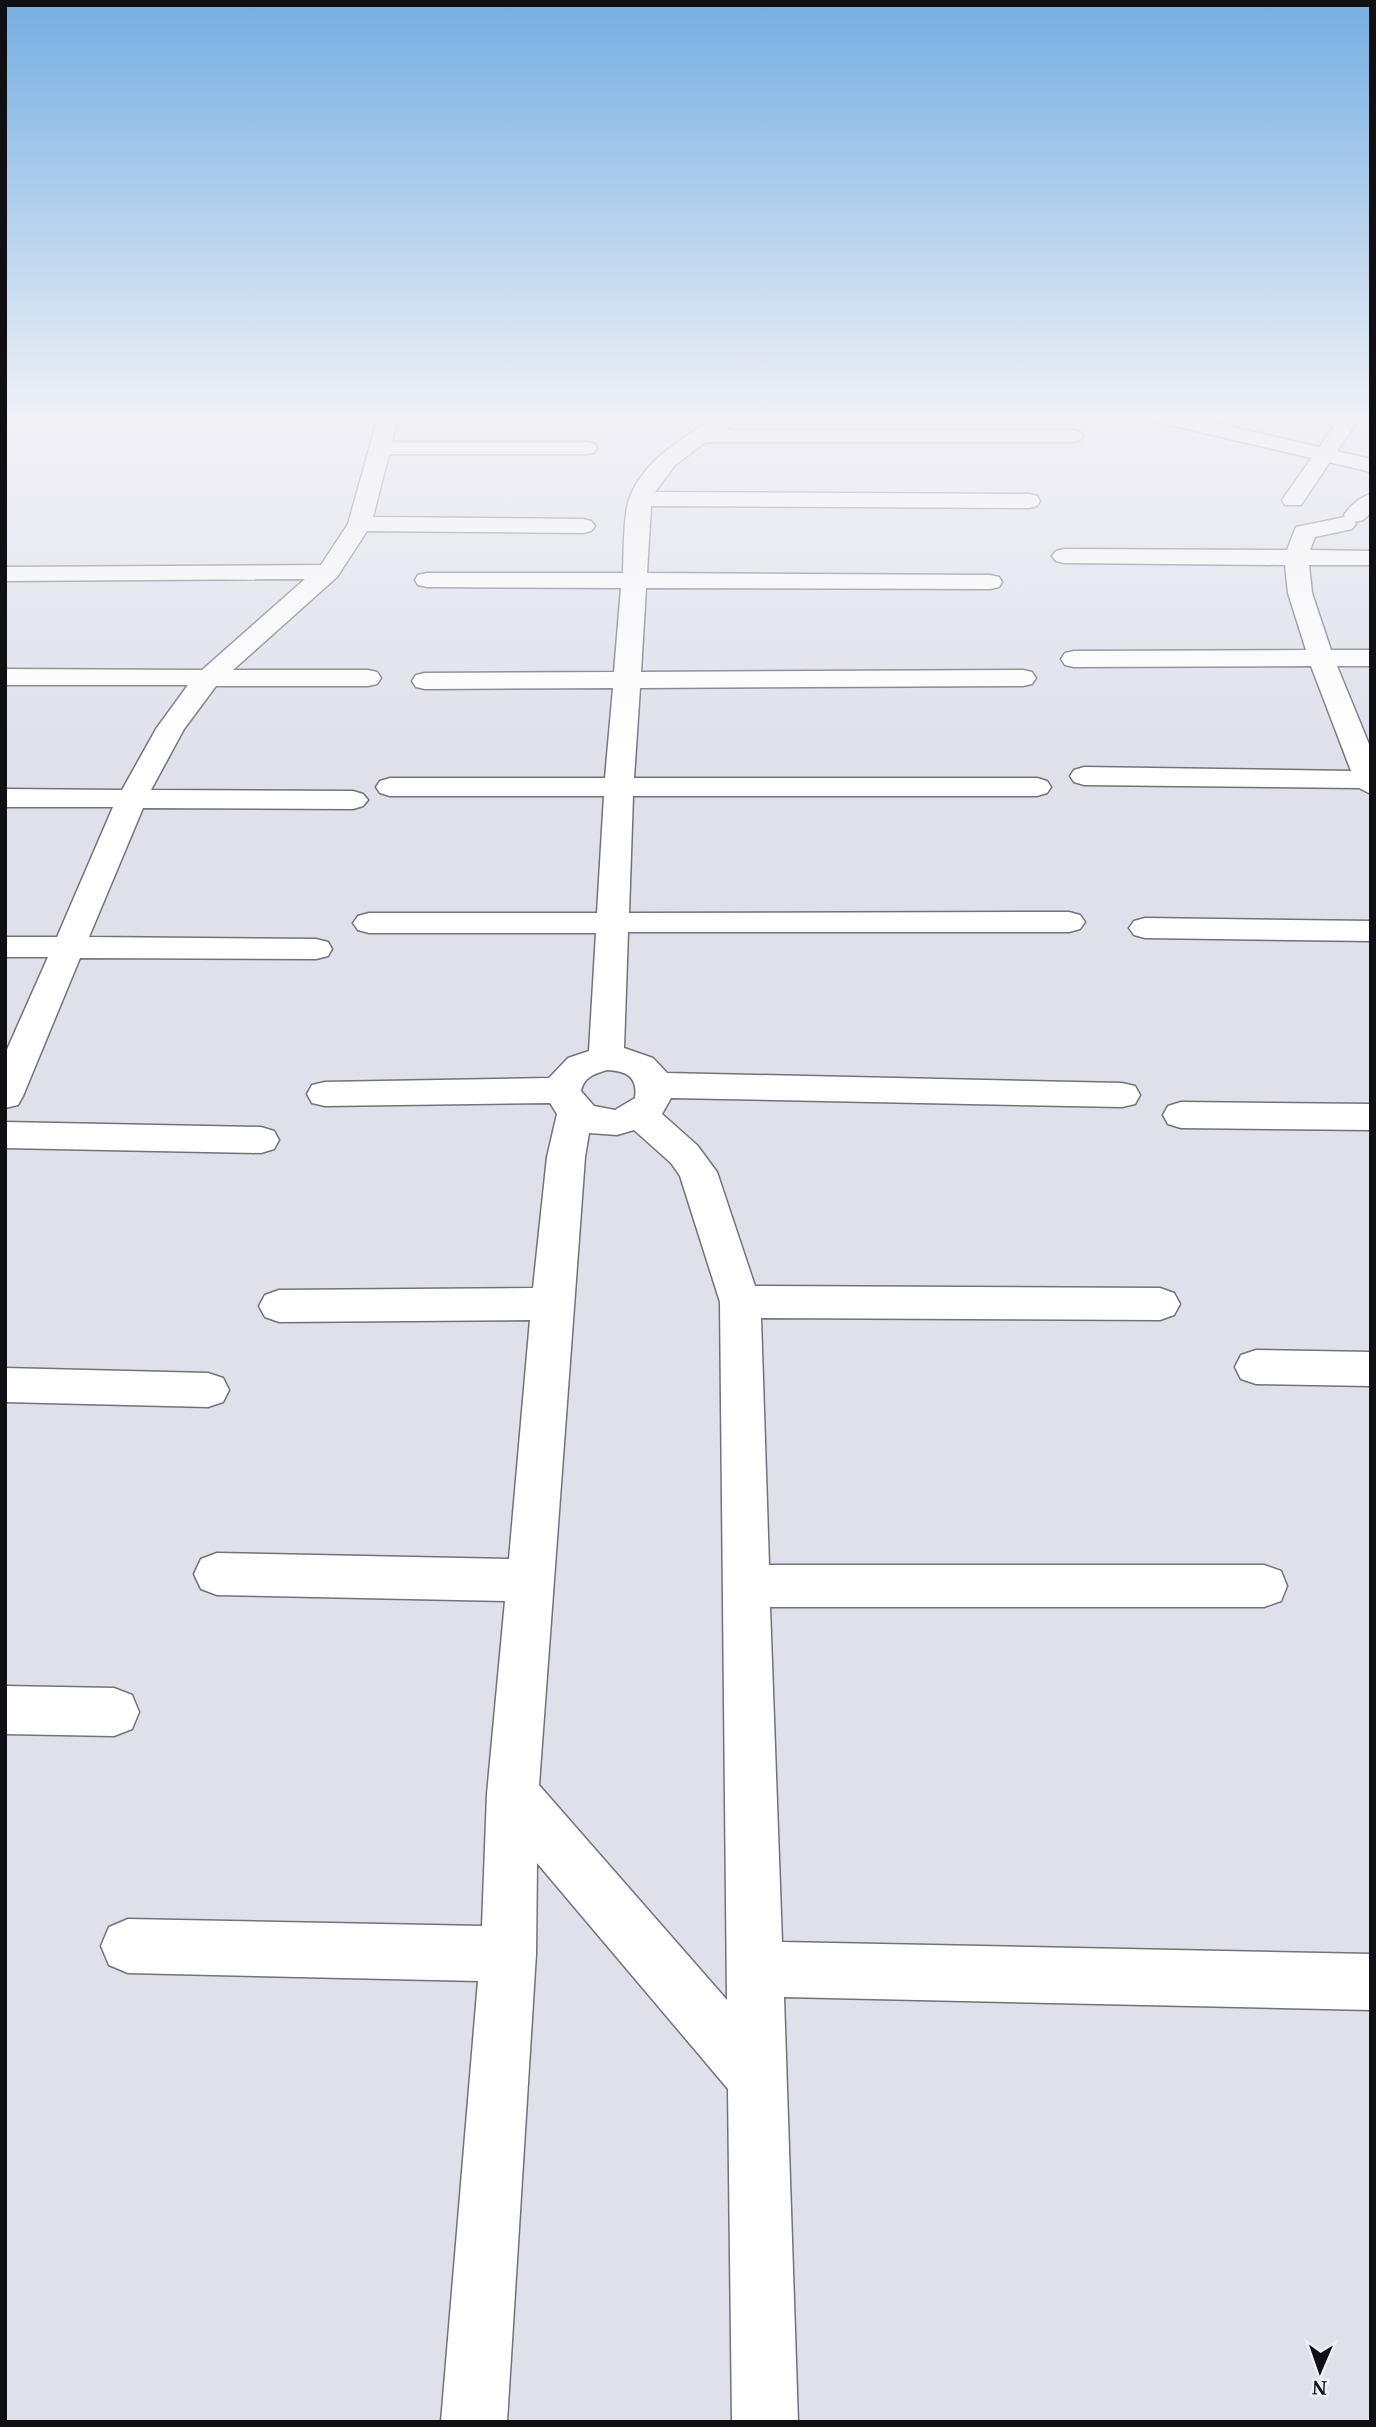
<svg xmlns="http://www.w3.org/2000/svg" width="1376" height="2427" font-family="'Noto Serif',serif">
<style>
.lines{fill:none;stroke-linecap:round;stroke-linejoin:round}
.street-casing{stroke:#71727c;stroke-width:3}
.secondary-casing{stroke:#71727c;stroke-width:3}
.street{fill:#fff;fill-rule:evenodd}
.secondary{fill:#fff;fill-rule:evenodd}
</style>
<rect width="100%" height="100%" fill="#e0e0eb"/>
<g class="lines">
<!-- street casing -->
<g class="street-casing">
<g id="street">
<path d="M 378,417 L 398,417 L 392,442 L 586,442 L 594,443 L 597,448 L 594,453 L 586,454 L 389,454 L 373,517 L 583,519 L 591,521 L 595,526 L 591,531 L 583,533 L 367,531 L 337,577 L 233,670 L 368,670 L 377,672 L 381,678 L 377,684 L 368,686 L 216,686 L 184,729 L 151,790 L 353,791 L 363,794 L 368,800 L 363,806 L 353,809 L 143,808 L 89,937 L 316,939 L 328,942 L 332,949 L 328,956 L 316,959 L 80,958 L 23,1096 L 18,1105 L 5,1108 L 5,1054 L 48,957 L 5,957 L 5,937 L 57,937 L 113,807 L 5,807 L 5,789 L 122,790 L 156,729 L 188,685 L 5,685 L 5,669 L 202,670 L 305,579 L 5,581 L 5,567 L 321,565 L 348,524 Z"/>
<path d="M 717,417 L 742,417 L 726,430 L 1073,430 L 1080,432 L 1084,436 L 1080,440 L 1073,442 L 706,442 L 675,465 L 655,492 L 1029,494 L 1037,496 L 1040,501 L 1037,506 L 1029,508 L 651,506 L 647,573 L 990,575 L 999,577 L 1002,582 L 999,587 L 990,589 L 646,588 L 641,672 L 1023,670 L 1032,672 L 1036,678 L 1032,684 L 1023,686 L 640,688 L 634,778 L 1037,778 L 1047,781 L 1051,787 L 1047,793 L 1037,796 L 633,796 L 629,913 L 1069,912 L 1080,915 L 1085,922 L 1080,929 L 1069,932 L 628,932 L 624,1048 L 653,1058 L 667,1073 L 1122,1083 L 1135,1086 L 1140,1095 L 1135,1104 L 1122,1107 L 671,1098 L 662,1114 L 697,1145 L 717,1172 L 755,1286 L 1160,1288 L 1174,1293 L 1180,1304 L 1174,1315 L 1160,1320 L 761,1318 L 769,1565 L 1264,1565 L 1281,1571 L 1287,1586 L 1281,1601 L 1264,1607 L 770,1607 L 782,1942 L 1371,1954 L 1371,2010 L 784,1997 L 798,2422 L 732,2422 L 728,2089 L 537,1863 L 536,1954 L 507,2422 L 441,2422 L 478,1981 L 128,1973 L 109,1965 L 101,1946 L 109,1927 L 128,1919 L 482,1926 L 487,1794 L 505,1601 L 217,1595 L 201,1589 L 194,1574 L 201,1559 L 217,1553 L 509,1559 L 530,1320 L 279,1322 L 265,1317 L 259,1306 L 265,1295 L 279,1290 L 533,1288 L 547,1157 L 557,1114 L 550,1103 L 325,1106 L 312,1103 L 307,1094 L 312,1085 L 325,1082 L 549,1078 L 568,1058 L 589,1051 L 596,933 L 369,933 L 358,930 L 353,923 L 358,916 L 369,913 L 597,913 L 604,796 L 390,796 L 380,793 L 376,787 L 380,781 L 390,778 L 605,778 L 613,688 L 425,689 L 416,687 L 412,681 L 416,675 L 425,673 L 614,672 L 621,588 L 427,587 L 418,585 L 415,580 L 418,575 L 427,573 L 623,573 C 624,554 623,513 630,497 C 645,459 684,437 717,417 ZM 607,1070 C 627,1071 638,1077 635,1098 L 615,1110 L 594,1106 L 581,1091 C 584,1077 594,1074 607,1070 ZM 634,1130 L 671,1163 L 680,1176 L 720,1302 L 727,2000 L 539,1785 L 585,1157 L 589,1133 L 617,1135 Z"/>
<path d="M 1349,417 L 1356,423 L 1301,505 L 1285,505 L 1282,500 L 1339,419 Z"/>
<path d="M 1371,494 L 1371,513 L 1363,520 L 1354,522 L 1356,524 L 1352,529 L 1315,537 L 1310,550 L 1371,551 L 1371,565 L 1309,565 L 1312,593 L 1331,650 L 1371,650 L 1371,666 L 1337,666 L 1371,749 L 1371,794 L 1359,788 L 1084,785 L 1074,782 L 1070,776 L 1074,770 L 1084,767 L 1351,771 L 1311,666 L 1074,667 L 1065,665 L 1061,659 L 1065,653 L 1074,651 L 1306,650 L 1288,593 L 1285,565 L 1064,563 L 1056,561 L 1052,556 L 1056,551 L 1064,549 L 1287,550 L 1296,527 L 1345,517 L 1344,515 C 1350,506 1360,497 1371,494 Z"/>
<path d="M 1145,918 L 1371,921 L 1371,941 L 1145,938 L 1134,935 L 1129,928 L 1134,921 Z"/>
<path d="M 1181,1102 L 1371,1104 L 1371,1130 L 1181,1128 L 1168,1124 L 1163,1115 L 1168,1106 Z"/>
<path d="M 5,1122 L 261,1127 L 274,1131 L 279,1140 L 274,1149 L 261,1153 L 5,1148 Z"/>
<path d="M 1256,1350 L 1371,1352 L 1371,1386 L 1256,1384 L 1241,1379 L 1235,1367 L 1241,1355 Z"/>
<path d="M 5,1368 L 208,1373 L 223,1378 L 229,1390 L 223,1402 L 208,1407 L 5,1402 Z"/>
<path d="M 5,1686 L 114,1688 L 132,1695 L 139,1712 L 132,1729 L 114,1736 L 5,1734 Z"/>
</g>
</g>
<!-- secondary casing -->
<g class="secondary-casing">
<path id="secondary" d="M 1150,417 L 1189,417 L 1371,459 L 1371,472 L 1153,421 Z"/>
</g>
<!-- street -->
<use href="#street" class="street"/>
<!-- secondary -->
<use href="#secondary" class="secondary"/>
</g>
<!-- sky -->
<linearGradient id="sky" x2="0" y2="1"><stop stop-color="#74aee2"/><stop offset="0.55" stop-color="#f1f1f6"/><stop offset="1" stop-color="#f1f1f6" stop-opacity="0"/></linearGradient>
<rect width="1376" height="757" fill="url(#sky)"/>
<!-- border -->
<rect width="1376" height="2427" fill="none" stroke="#101014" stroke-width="14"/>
<!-- north arrow -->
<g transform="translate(1320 2371) rotate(182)" stroke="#edeef9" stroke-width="5" paint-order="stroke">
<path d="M0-5L12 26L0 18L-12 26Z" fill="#101014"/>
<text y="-10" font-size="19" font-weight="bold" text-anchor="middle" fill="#101014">N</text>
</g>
</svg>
